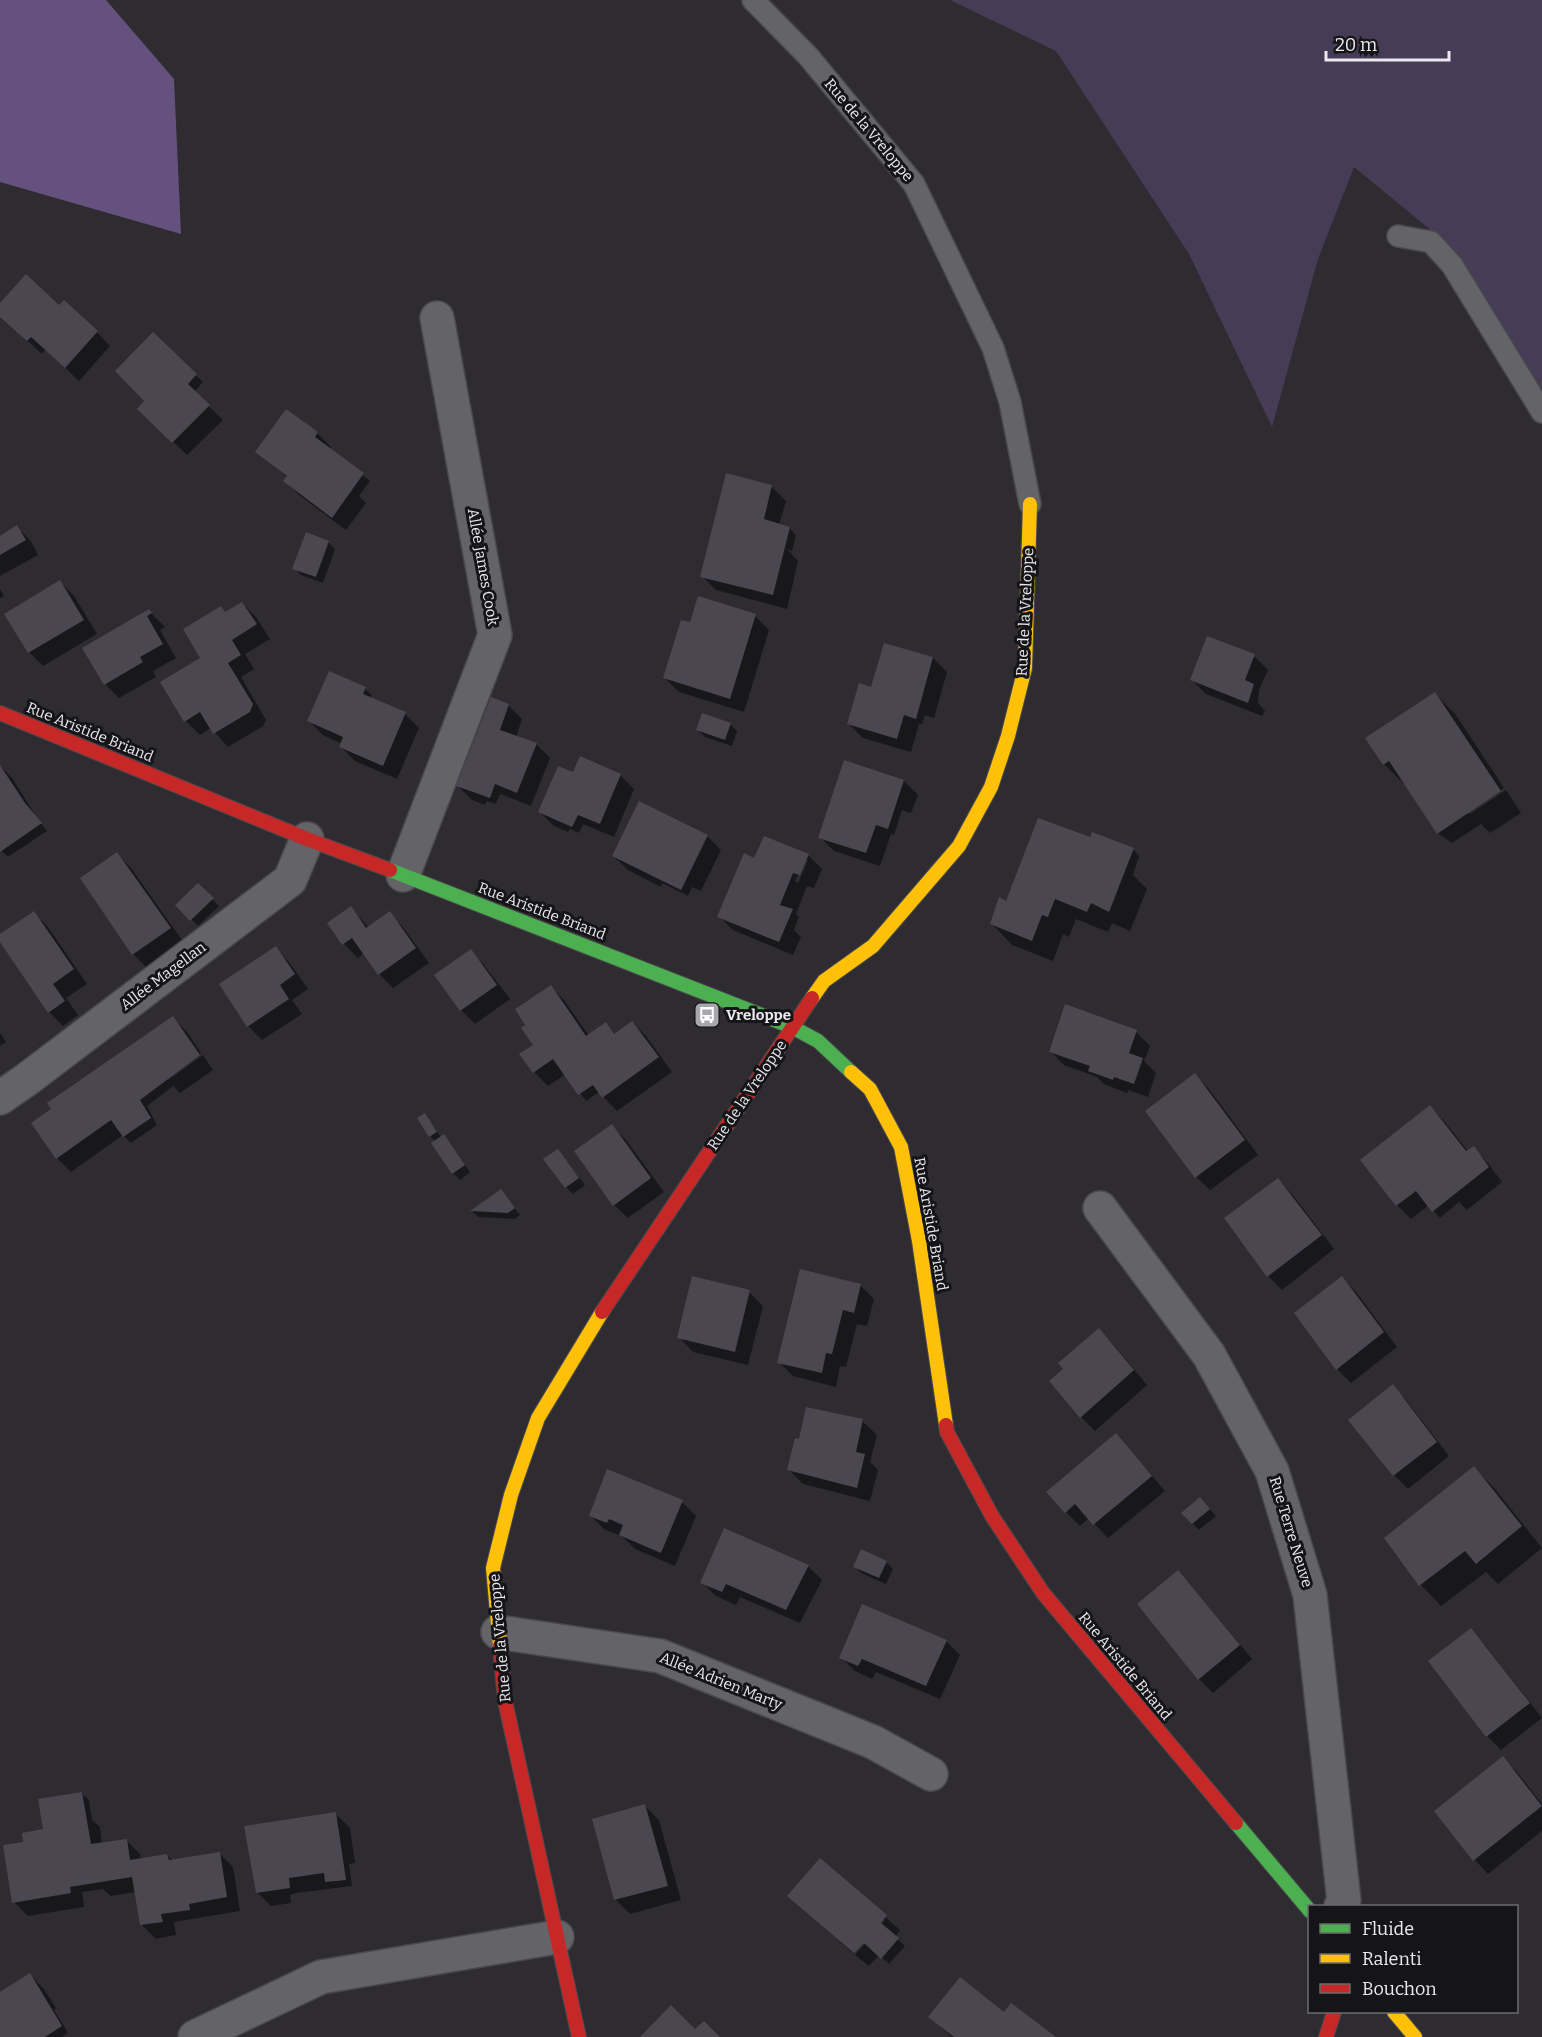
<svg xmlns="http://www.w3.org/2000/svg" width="1542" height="2037" font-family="Bitter,serif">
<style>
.green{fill:#463c55}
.forest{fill:#64517e}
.shadow{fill:#0007;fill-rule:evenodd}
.building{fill:#4b4751}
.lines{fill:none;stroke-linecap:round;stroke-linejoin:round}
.lane-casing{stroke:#49484c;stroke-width:24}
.street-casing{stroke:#49484c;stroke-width:36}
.fast-casing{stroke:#49484c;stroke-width:16}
.slow-casing{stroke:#49484c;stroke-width:16}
.jam-casing{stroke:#49484c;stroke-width:16}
.lane{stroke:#646367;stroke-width:21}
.street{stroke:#646367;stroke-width:33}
.fast{stroke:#4caf50;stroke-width:14}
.slow{stroke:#ffc107;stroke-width:14}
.jam{stroke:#c62828;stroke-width:14}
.labels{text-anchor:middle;stroke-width:6;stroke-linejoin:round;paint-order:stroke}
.street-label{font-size:15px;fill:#ebe9ee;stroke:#151417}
.poi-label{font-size:15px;font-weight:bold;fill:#ebe9ee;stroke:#151417;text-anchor:start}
</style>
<rect width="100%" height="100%" fill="#2e2c31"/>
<!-- green -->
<path class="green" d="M 950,0 L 1542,0 L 1542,400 L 1449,245 L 1354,167 L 1318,259 L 1272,427 L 1189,254 L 1056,51 Z"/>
<!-- forest -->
<path class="forest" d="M 0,0 L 106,0 L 174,79 L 181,234 L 0,182 Z"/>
<!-- shadow -->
<g class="shadow">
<path d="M 0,305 L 60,307 L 97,332 L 110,346 L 79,381 L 46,349 L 42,354 L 9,324 L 0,315 Z"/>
<path d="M 183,363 L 203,382 L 194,392 L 223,420 L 187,455 L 139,409 Z"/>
<path d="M 287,411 L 317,433 L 331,447 L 330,450 L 370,481 L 359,496 L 366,503 L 346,530 L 299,495 L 285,481 L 288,478 L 257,452 Z"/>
<path d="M 772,487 L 786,501 L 779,525 L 789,528 L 796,535 L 792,551 L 787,549 L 798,561 L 787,609 L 716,590 L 702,576 Z"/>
<path d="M 17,527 L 31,541 L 38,555 L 0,576 L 0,537 Z"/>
<path d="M 328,542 L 335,549 L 323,583 L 301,575 L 294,568 Z"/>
<path d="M 60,582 L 74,596 L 97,634 L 43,666 L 29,652 Z"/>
<path d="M 0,589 L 4,596 L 0,598 Z"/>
<path d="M 242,603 L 256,617 L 270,639 L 245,654 L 254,669 L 241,677 L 266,720 L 263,726 L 228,747 L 211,728 L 200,735 L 186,721 L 202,659 L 226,613 Z"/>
<path d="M 149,611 L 165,627 L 160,630 L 176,658 L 153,671 L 156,677 L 119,698 L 105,684 Z"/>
<path d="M 755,616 L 769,630 L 744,712 L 679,692 L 665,678 L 690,624 Z"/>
<path d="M 885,645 L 933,658 L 947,672 L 934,718 L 925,715 L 922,724 L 919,724 L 911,752 L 863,738 L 849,724 L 872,688 Z"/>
<path d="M 1254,656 L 1268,670 L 1259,690 L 1258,703 L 1265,711 L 1262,716 L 1206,694 L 1192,680 Z"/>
<path d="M 365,689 L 372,695 L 370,698 L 405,714 L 419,728 L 397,779 L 355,761 L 341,747 L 342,744 L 323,735 L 309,721 Z"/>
<path d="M 1435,694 L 1456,715 L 1504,788 L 1467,812 L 1470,814 L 1506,790 L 1521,813 L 1490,833 L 1481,824 L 1452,843 L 1438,833 L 1405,785 L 1384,764 Z"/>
<path d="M 508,705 L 522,719 L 516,737 L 536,744 L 550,758 L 531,806 L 500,794 L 496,804 L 487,801 L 485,805 L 472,800 L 458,786 Z"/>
<path d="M 730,724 L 737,731 L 732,746 L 705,737 L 698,730 Z"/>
<path d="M 0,766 L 12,778 L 37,818 L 47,831 L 8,857 L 0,849 Z"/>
<path d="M 573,774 L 620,775 L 634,789 L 614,837 L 583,824 L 579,833 L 570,829 L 568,832 L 554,826 L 540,812 Z"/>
<path d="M 904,781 L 918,795 L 911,813 L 902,810 L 894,835 L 891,834 L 880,866 L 834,851 L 820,837 Z"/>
<path d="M 707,836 L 721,850 L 701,891 L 692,887 L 688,896 L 662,883 L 661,887 L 628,870 L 613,856 Z"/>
<path d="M 1133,849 L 1139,856 L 1133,875 L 1147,889 L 1130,931 L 1112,923 L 1108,932 L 1076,919 L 1069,937 L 1063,934 L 1053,961 L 1012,945 L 992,924 L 1006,903 Z"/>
<path d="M 117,854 L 131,868 L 184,943 L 147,968 L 133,954 Z"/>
<path d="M 808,855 L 822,869 L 814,888 L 807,886 L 796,914 L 799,917 L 794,930 L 801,937 L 793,955 L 733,930 L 719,916 L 754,860 ZM 805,860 L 808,860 L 798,883 L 795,881 Z"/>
<path d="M 198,885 L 219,906 L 198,926 L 177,905 Z"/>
<path d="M 351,908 L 369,928 L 389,913 L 403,927 L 429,963 L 393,988 L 379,974 L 364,953 L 358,958 L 344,944 L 329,923 Z"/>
<path d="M 34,913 L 48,927 L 87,984 L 66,998 L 78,1015 L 63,1026 L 49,1012 L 0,939 L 0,936 Z"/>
<path d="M 275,948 L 289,962 L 308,989 L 292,1000 L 302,1014 L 262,1040 L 248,1026 L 222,984 Z"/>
<path d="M 470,951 L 484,965 L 510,999 L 475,1024 L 461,1010 L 436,975 Z"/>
<path d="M 550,986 L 564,1000 L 589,1036 L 606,1024 L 615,1035 L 632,1023 L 646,1036 L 672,1072 L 617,1111 L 599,1092 L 586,1101 L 566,1074 L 548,1086 L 534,1072 L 535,1045 Z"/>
<path d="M 173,1018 L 187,1032 L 201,1053 L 166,1078 L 168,1080 L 203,1055 L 213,1070 L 180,1093 L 173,1086 L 147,1106 L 157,1125 L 131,1143 L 123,1135 L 71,1172 L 57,1158 Z"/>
<path d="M 1136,1032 L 1150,1046 L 1144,1061 L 1156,1073 L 1148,1097 L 1128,1090 L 1127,1093 L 1104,1084 L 1097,1077 L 1064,1065 L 1050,1051 Z"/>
<path d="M 0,1033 L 6,1042 L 0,1046 Z"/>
<path d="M 1195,1075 L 1209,1089 L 1258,1155 L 1210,1190 L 1196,1177 Z"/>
<path d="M 1430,1107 L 1444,1121 L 1468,1151 L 1473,1148 L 1487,1162 L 1502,1182 L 1467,1210 L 1459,1202 L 1440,1218 L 1429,1205 L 1411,1219 L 1397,1205 L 1362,1160 Z"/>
<path d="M 425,1115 L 441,1137 L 444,1136 L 450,1143 L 470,1172 L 460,1180 L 453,1173 L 436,1142 L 430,1136 Z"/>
<path d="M 612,1126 L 626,1140 L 664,1192 L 628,1218 L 614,1205 Z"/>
<path d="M 558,1151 L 585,1185 L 573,1194 L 566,1187 Z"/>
<path d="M 1278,1180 L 1292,1194 L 1334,1249 L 1282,1290 L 1268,1276 L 1226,1218 Z"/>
<path d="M 501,1191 L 520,1215 L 515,1219 L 478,1217 L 472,1211 Z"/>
<path d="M 1342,1278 L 1356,1292 L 1397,1347 L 1351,1383 L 1337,1369 L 1296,1314 Z"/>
<path d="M 860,1285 L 874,1299 L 867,1326 L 857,1324 L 846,1367 L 840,1366 L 836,1387 L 793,1376 L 779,1362 Z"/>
<path d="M 749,1292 L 763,1306 L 748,1365 L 693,1352 L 679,1337 Z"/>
<path d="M 1099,1330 L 1113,1344 L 1147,1385 L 1095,1431 L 1081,1417 L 1065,1370 Z"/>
<path d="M 1392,1386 L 1406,1400 L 1449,1456 L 1408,1489 L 1394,1475 L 1350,1420 Z"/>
<path d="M 862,1421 L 877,1435 L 870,1462 L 878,1470 L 870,1501 L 803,1484 L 789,1470 Z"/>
<path d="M 1116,1435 L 1165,1491 L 1108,1538 L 1089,1518 L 1080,1526 L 1066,1512 Z"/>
<path d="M 1474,1468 L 1495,1489 L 1542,1548 L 1498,1584 L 1486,1572 L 1441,1606 L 1421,1585 L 1386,1538 Z"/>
<path d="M 682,1502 L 696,1516 L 675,1566 L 635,1549 L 622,1536 L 605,1530 L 591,1516 Z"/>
<path d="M 1207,1506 L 1216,1516 L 1199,1530 L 1183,1513 Z"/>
<path d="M 886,1562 L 893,1569 L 886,1584 L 861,1573 L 854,1566 Z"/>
<path d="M 808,1566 L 822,1580 L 800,1623 L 740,1597 L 736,1605 L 716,1596 L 702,1582 Z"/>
<path d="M 1178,1572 L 1191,1586 L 1252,1659 L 1213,1693 L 1199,1679 Z"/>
<path d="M 1470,1630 L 1484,1644 L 1542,1718 L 1501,1750 L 1487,1736 Z"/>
<path d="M 946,1641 L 960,1655 L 940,1699 L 876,1672 L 872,1679 L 855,1671 L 841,1657 Z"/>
<path d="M 1503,1758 L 1517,1772 L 1542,1804 L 1542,1831 L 1488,1874 L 1475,1860 L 1436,1812 Z"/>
<path d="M 82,1794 L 89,1800 L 92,1820 L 100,1827 L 102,1844 L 126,1840 L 140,1854 L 141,1859 L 167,1855 L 173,1861 L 219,1853 L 233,1867 L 240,1911 L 174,1922 L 176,1935 L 156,1939 L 141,1924 L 136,1892 L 111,1896 L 103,1889 L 82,1892 L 84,1907 L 28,1916 L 14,1902 L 25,1843 L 45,1831 Z"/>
<path d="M 645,1806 L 659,1820 L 681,1900 L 630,1914 L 616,1900 L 594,1820 Z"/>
<path d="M 336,1814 L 350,1828 L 355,1863 L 349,1864 L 352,1886 L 296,1893 L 290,1895 L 291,1903 L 271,1906 L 257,1892 Z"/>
<path d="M 820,1860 L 900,1930 L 895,1937 L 905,1946 L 889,1964 L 879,1955 L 869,1966 L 855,1955 L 885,1920 L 883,1918 L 853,1953 L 789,1896 Z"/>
<path d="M 30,1975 L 44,1989 L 56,2008 L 54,2010 L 68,2033 L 62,2037 L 0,2037 L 0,1994 Z"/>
<path d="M 1005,2013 L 1054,2037 L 952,2037 L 930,2017 Z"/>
</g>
<!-- building -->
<g class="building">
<path d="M 26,274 L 59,305 L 64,300 L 98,331 L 65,368 L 31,337 L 27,341 L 0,317 L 0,303 Z"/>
<path d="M 153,332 L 197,374 L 188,384 L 210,405 L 172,443 L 137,409 L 144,401 L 115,371 Z"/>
<path d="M 286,409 L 318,432 L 315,437 L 364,473 L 332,518 L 283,481 L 287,476 L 255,452 Z"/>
<path d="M 726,473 L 772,485 L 764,519 L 790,527 L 773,595 L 700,577 Z"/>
<path d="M 17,525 L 26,540 L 0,555 L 0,536 Z"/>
<path d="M 306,532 L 329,541 L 316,577 L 292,569 Z"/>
<path d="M 60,580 L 84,620 L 28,653 L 4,614 Z"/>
<path d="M 698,596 L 756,614 L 730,699 L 663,678 L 681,620 L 690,622 Z"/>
<path d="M 242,602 L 257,624 L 232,640 L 241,655 L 228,663 L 253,704 L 250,712 L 213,734 L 200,712 L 184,722 L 160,682 L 200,658 L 183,629 L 221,606 L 225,612 Z"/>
<path d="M 149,609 L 152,613 L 147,616 L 163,644 L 140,657 L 143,662 L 104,685 L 82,648 Z"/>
<path d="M 1207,636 L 1255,654 L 1245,680 L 1254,684 L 1248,703 L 1190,680 Z"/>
<path d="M 884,643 L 933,657 L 916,719 L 904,715 L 897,739 L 847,724 L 859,683 L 871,687 Z"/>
<path d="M 329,671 L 366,687 L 363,694 L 406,712 L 383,766 L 339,747 L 343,737 L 307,721 Z"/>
<path d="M 1435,692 L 1501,791 L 1437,834 L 1389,761 L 1383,765 L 1365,738 Z"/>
<path d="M 491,697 L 509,704 L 500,730 L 537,743 L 517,793 L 495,784 L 490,798 L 456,786 Z"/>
<path d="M 702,713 L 731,723 L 725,740 L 696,730 Z"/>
<path d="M 580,756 L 621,774 L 600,824 L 578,815 L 572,827 L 538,812 L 558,766 L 573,772 Z"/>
<path d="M 844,760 L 904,780 L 888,829 L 876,825 L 866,853 L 818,838 Z"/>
<path d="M 0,765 L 25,803 L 42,823 L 0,852 Z"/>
<path d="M 639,801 L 708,835 L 681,890 L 612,856 Z"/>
<path d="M 1038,818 L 1090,837 L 1092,832 L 1134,848 L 1109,912 L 1091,903 L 1087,912 L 1055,899 L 1048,917 L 1042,915 L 1032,941 L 990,924 L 999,897 L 1006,901 Z"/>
<path d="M 764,836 L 809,854 L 800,875 L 793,873 L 780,905 L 793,909 L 779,942 L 717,917 L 744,853 L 754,858 Z"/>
<path d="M 117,852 L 171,928 L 132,955 L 80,878 Z"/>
<path d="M 198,883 L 214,898 L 190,921 L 175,905 Z"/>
<path d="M 351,906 L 366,928 L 390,911 L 416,948 L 378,975 L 352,938 L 342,945 L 327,923 Z"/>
<path d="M 34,911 L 74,969 L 53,984 L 65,1001 L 48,1013 L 0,942 L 0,934 Z"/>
<path d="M 276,946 L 295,974 L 280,985 L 289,999 L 247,1027 L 219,984 Z"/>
<path d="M 471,949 L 497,985 L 460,1011 L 434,975 Z"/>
<path d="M 551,985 L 586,1036 L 606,1022 L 614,1034 L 632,1021 L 659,1057 L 602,1098 L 593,1085 L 578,1095 L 553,1059 L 533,1073 L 519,1054 L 533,1045 L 521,1028 L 525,1025 L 515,1009 Z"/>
<path d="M 1065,1004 L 1137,1030 L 1129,1053 L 1143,1058 L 1134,1084 L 1114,1077 L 1113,1080 L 1088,1071 L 1090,1066 L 1049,1052 Z"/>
<path d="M 173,1016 L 200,1055 L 140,1100 L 151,1118 L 123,1137 L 111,1120 L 56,1159 L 31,1123 L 51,1109 L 47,1103 Z"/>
<path d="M 1195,1073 L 1245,1140 L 1195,1178 L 1145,1111 Z"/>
<path d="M 1430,1105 L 1466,1151 L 1474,1146 L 1489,1167 L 1432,1212 L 1416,1191 L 1396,1206 L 1360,1160 Z"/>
<path d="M 425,1113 L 437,1132 L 429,1137 L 417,1118 Z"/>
<path d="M 612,1124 L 651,1178 L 613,1206 L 574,1151 Z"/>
<path d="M 444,1134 L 465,1165 L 452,1174 L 431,1143 Z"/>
<path d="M 558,1149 L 579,1178 L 565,1188 L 543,1159 Z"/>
<path d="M 1278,1178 L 1322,1235 L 1267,1277 L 1224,1218 Z"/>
<path d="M 501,1189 L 515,1208 L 508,1213 L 470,1211 Z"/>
<path d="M 800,1269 L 861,1284 L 854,1313 L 843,1310 L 832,1354 L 826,1353 L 822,1373 L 777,1363 Z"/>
<path d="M 692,1276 L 750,1290 L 735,1352 L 677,1338 Z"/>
<path d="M 1342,1276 L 1384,1332 L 1336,1370 L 1294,1313 Z"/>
<path d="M 1099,1328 L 1134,1370 L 1080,1418 L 1049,1381 L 1063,1369 L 1058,1363 Z"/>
<path d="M 1393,1384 L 1437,1442 L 1393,1476 L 1348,1420 Z"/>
<path d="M 806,1407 L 863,1419 L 856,1452 L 865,1454 L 857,1488 L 787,1470 L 795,1438 L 799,1439 Z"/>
<path d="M 1116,1433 L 1152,1476 L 1093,1525 L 1075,1504 L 1065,1513 L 1046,1492 Z"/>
<path d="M 1474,1466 L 1522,1526 L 1476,1564 L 1465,1551 L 1419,1586 L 1384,1538 Z"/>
<path d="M 607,1469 L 683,1500 L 661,1553 L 619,1535 L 623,1525 L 609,1519 L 607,1523 L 589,1516 Z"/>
<path d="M 1200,1497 L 1210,1509 L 1192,1524 L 1181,1513 Z"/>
<path d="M 724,1528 L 809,1565 L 786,1610 L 726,1584 L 722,1592 L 700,1583 Z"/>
<path d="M 861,1549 L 887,1561 L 879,1578 L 853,1567 Z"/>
<path d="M 1178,1570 L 1240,1645 L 1198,1680 L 1137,1604 Z"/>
<path d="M 862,1604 L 947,1640 L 926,1686 L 862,1659 L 858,1666 L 839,1658 Z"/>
<path d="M 1471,1628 L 1530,1703 L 1486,1737 L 1428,1661 Z"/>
<path d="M 1503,1756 L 1542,1806 L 1473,1861 L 1434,1811 Z"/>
<path d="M 82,1792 L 91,1844 L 127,1839 L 130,1860 L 167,1854 L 169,1860 L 220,1852 L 227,1897 L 189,1904 L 190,1910 L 161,1914 L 163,1922 L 140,1925 L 132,1877 L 70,1887 L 71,1893 L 12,1903 L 3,1845 L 23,1842 L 22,1833 L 43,1829 L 38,1799 Z"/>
<path d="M 645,1804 L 668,1886 L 614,1900 L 592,1819 Z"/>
<path d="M 336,1812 L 346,1880 L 325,1882 L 324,1873 L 289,1878 L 290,1888 L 256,1893 L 244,1826 Z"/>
<path d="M 820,1858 L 887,1915 L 881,1923 L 899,1938 L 881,1959 L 864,1943 L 854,1953 L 787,1896 Z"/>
<path d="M 30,1973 L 62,2026 L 45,2037 L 0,2037 L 0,1992 Z"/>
<path d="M 960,1977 L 1004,2012 L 1011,2003 L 1056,2037 L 954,2037 L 928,2017 Z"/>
<path d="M 671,2005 L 695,2029 L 704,2021 L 720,2037 L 640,2037 Z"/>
</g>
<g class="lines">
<!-- lane casing -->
<g class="lane-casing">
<g id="lane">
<path d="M 753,0 L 808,56 L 914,184 L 993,348 L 1010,402 L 1030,504"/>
<path d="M 1398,236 L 1431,242 L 1452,265 L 1542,412"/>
</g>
</g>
<!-- street casing -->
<g class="street-casing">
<g id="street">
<path d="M 403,875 L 495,635 L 437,318"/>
<path d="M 0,1098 L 26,1080 L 290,880 L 307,839"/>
<path d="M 1100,1208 L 1209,1355 L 1272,1471 L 1310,1595 L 1344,1901 L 1341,1906"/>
<path d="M 498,1632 L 660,1656 L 873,1742 L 931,1774"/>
<path d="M 195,2037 L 321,1977 L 557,1937"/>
</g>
</g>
<!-- fast casing -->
<g class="fast-casing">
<g id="fast">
<path d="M 390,870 L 792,1027 L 818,1041 L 851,1072"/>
<path d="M 1236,1823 L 1310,1911"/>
</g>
</g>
<!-- slow casing -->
<g class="slow-casing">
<g id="slow">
<path d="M 812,998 L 824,981 L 873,946 L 959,846 L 991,787 L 1008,736 L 1025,668 L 1030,504"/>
<path d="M 851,1072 L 870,1089 L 901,1147 L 919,1241 L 946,1425"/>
<path d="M 500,1646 L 493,1568 L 511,1495 L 538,1418 L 602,1312"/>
<path d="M 1394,2012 L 1415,2037"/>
</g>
</g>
<!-- jam casing -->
<g class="jam-casing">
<g id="jam">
<path d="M 0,713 L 307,839 L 390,870"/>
<path d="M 602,1312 L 812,998"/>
<path d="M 946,1425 L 947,1432 L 992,1516 L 1043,1593 L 1236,1823"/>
<path d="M 500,1646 L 505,1701 L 579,2037"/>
<path d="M 1326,2037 L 1334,2012"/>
</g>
</g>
<!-- lane -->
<use href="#lane" class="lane"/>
<!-- street -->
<use href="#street" class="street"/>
<!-- fast -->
<use href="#fast" class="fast"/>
<!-- slow -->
<use href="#slow" class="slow"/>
<!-- jam -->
<use href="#jam" class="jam"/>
</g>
<!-- icons -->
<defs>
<g id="bus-square" transform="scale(1.35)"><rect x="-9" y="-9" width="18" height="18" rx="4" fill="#a9a7ac" stroke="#151417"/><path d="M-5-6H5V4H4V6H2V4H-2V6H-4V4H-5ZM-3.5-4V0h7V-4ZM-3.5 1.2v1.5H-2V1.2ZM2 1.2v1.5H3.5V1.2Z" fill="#fff"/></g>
</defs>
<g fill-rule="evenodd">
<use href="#bus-square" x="707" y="1015"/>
</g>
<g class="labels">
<!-- street labels -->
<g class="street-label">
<text transform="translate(869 130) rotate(50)" y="5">Rue de la Vreloppe</text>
<text transform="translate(483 567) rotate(80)" y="5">Allée James Cook</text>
<text transform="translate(1025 612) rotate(-87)" y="5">Rue de la Vreloppe</text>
<text transform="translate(90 732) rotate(22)" y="5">Rue Aristide Briand</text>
<text transform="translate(542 911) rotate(21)" y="5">Rue Aristide Briand</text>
<text transform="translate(163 976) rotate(-37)" y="5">Allée Magellan</text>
<text transform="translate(747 1095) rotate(-56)" y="5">Rue de la Vreloppe</text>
<text transform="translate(931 1224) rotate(80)" y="5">Rue Aristide Briand</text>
<text transform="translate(1291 1532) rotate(73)" y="5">Rue Terre Neuve</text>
<text transform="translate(500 1638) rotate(-95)" y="5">Rue de la Vreloppe</text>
<text transform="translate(1125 1666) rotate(50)" y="5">Rue Aristide Briand</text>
<text transform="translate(721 1681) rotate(22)" y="5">Allée Adrien Marty</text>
</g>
<!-- poi labels -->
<g class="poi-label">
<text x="726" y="1020">Vreloppe</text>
</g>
</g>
<!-- legend -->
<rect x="1308" y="1905" width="210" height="108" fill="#151417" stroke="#6b696d" stroke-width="1.5"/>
<rect x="1320" y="1924" width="30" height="9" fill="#4caf50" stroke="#6b696d" stroke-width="1.5"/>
<text x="1362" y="1935" font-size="18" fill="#ebe9ee">Fluide</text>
<rect x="1320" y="1954" width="30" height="9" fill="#ffc107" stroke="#6b696d" stroke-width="1.5"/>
<text x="1362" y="1965" font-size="18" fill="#ebe9ee">Ralenti</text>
<rect x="1320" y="1984" width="30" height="9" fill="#c62828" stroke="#6b696d" stroke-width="1.5"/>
<text x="1362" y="1995" font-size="18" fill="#ebe9ee">Bouchon</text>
<!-- scale -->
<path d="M1326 51v9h123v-9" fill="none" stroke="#ebe9ee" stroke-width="3"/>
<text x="1335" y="51" font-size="18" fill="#ebe9ee" stroke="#151417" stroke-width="4.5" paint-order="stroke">20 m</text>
</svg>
